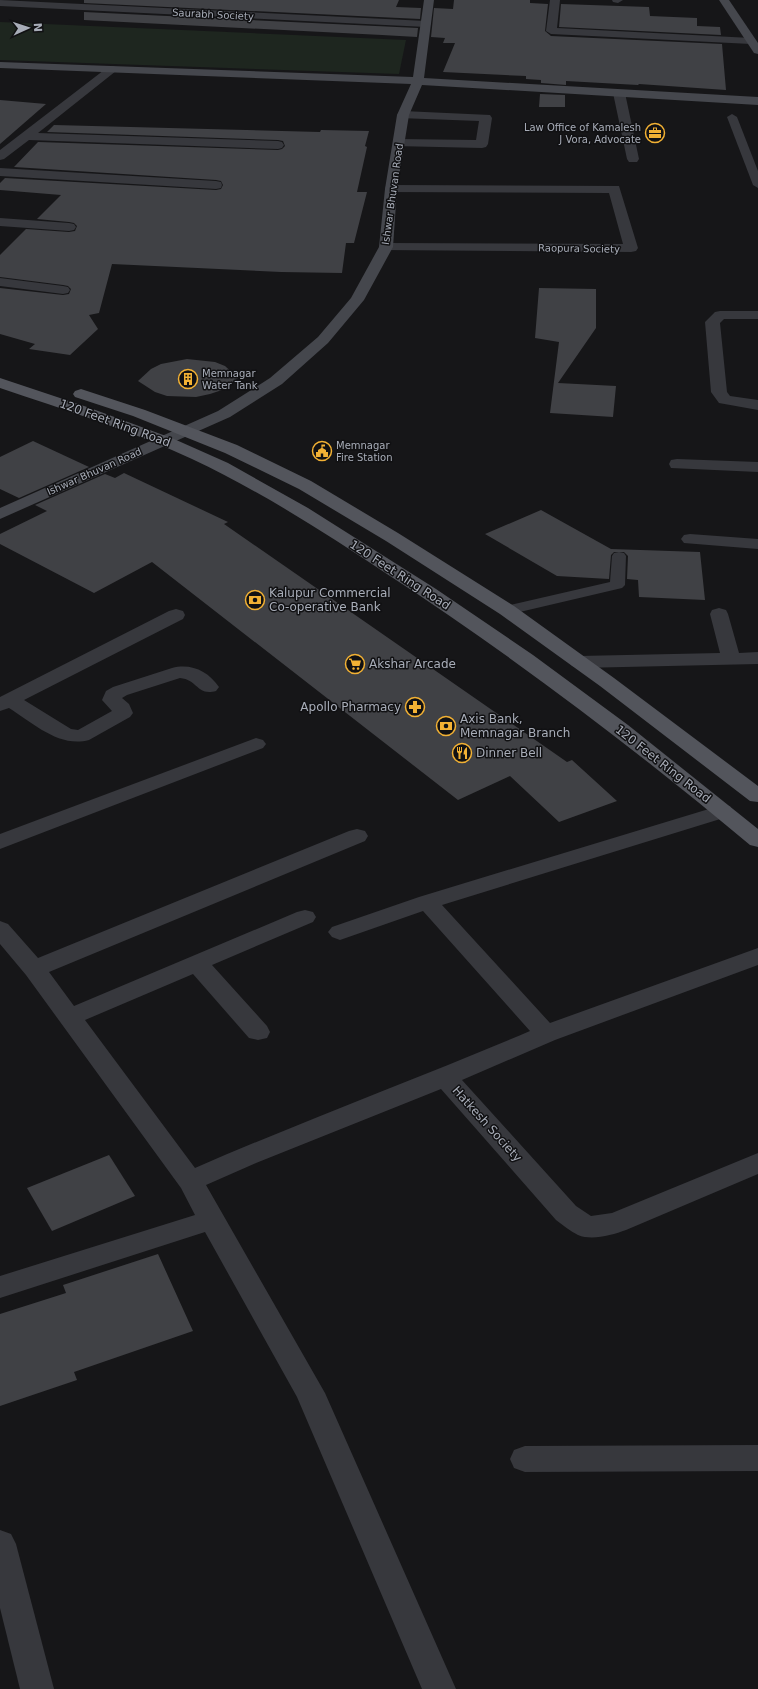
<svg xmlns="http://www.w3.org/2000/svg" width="758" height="1689" font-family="'DejaVu Sans',sans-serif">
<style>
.green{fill:#1e261f}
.building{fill:#404145}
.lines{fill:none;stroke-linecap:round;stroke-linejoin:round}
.lane{fill:#37383d;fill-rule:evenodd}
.street{fill:#37383d;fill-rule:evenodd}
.secondary{fill:#45474d;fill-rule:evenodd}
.primary{fill:#53555c;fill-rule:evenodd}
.labels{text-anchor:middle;stroke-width:3;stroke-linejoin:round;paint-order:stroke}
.far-street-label{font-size:10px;fill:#a8adb8;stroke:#111113}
.far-poi-label{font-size:10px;fill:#a8adb8;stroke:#111113;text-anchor:start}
.street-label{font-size:12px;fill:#a8adb8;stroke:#111113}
.poi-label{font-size:12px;fill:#a8adb8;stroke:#111113;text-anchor:start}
</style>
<rect width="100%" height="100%" fill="#161618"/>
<!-- green -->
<path class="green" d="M 0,22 L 406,40 L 399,74 L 0,60 Z"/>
<!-- building -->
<g class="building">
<path d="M 84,0 L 399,0 L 396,7 L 421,8 L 420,19 L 84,3 Z"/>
<path d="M 454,0 L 530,0 L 530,3 L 548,4 L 545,31 L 551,36 L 722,44 L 726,90 L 639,84 L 638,85 L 566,81 L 566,85 L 541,83 L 541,80 L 526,79 L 526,76 L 443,72 L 455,43 L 443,43 L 445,38 L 431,37 L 434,8 L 453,9 Z"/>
<path d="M 561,4 L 649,7 L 650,16 L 697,18 L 697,26 L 720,27 L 721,35 L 559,27 Z"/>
<path d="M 84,12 L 418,28 L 417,37 L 382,35 L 84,20 Z"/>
<path d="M 540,94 L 565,95 L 565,107 L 539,107 Z"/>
<path d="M 0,100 L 46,104 L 0,144 Z"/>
<path d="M 54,125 L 320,132 L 321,130 L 369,131 L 365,146 L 367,147 L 357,192 L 367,192 L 354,243 L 346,243 L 342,273 L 281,272 L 112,264 L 99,313 L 89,315 L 98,329 L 70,355 L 29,349 L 35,344 L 0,334 L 0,288 L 63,295 L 69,294 L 71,289 L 68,286 L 63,285 L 0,277 L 0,255 L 26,229 L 69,232 L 75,231 L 77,226 L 74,223 L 69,222 L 37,219 L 61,195 L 0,190 L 0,183 L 5,178 L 216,190 L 221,189 L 223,185 L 221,181 L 216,180 L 14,167 L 38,142 L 278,150 L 282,149 L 285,146 L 283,141 L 278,140 L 47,132 Z"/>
<path d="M 539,288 L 596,289 L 596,328 L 558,383 L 616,386 L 613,417 L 550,413 L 559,342 L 535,338 Z"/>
<path d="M 187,359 L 215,362 L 225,366 L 238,378 L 222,390 L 210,394 L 196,397 L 167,396 L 155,392 L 138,381 L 151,369 L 161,364 Z"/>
<path d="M 33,441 L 89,467 L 19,498 L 0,489 L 0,457 Z"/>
<path d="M 124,473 L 228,522 L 224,524 L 567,762 L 572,760 L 617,801 L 559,822 L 510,776 L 458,800 L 152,562 L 94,593 L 0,544 L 0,534 L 47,511 L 35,505 L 105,474 L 115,478 Z"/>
<path d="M 541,510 L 611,549 L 700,552 L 705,600 L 639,597 L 638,580 L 627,579 L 628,556 L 624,552 L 614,552 L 611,555 L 609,579 L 557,576 L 485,534 Z"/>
<path d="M 109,1155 L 135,1196 L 52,1231 L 27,1188 Z"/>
<path d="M 158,1254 L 193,1331 L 74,1372 L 77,1380 L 0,1406 L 0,1314 L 66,1293 L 63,1285 Z"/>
</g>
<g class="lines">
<!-- lane -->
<g class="lane">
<path d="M 732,114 L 737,117 L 758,171 L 758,188 L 753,185 L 727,117 Z"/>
<path d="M 619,552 L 624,553 L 626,556 L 625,585 L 622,588 L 507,615 L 502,613 L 499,610 L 502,607 L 610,582 L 612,556 L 614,553 Z"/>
</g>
<!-- street -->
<g class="street">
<path d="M 0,0 L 426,21 L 431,24 L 426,27 L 0,6 Z"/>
<path d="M 550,0 L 560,0 L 557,28 L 751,38 L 756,41 L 751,44 L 551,34 L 546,31 Z"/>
<path d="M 612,0 L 623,0 L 618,3 L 613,2 Z"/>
<path d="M 112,66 L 116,67 L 118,69 L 116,71 L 38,133 L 278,141 L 282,142 L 284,145 L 282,148 L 278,149 L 29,140 L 4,159 L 0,160 L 0,150 L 108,67 Z"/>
<path d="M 619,90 L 623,91 L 625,93 L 639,159 L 637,162 L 629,162 L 627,159 L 613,93 L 615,91 Z"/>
<path d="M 403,111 L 490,115 L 492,118 L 488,144 L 486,147 L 482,148 L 395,146 L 393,143 L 395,140 L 399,139 L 476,140 L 479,121 L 399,118 L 397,115 L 399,112 Z"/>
<path d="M 0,168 L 216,181 L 221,182 L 222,185 L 221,188 L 216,189 L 0,176 Z"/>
<path d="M 391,185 L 619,186 L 638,248 L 636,251 L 631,252 L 381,250 L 379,247 L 381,244 L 386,243 L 623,244 L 609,193 L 386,192 L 385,189 L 386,186 Z"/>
<path d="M 0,218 L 69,223 L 74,224 L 76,227 L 74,230 L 69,231 L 0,226 Z"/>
<path d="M 0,278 L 63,286 L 68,287 L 70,290 L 68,293 L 63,294 L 0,286 Z"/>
<path d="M 720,311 L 758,311 L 758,319 L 724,319 L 720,323 L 727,392 L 730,396 L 758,400 L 758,410 L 719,403 L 711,392 L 705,322 L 715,312 Z"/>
<path d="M 677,459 L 758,462 L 758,472 L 671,468 L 669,464 L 671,460 Z"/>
<path d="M 690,534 L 758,539 L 758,549 L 684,543 L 681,539 L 684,535 Z"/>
<path d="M 719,608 L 726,610 L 728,614 L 739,653 L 758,652 L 758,664 L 579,668 L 572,666 L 569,662 L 572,658 L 579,656 L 720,653 L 710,614 L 712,610 Z"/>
<path d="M 176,609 L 183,611 L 185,615 L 183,619 L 24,700 L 71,729 L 78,730 L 112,711 L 102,700 L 106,691 L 113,687 L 172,668 C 191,663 208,671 219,687 L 216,691 C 196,696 199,680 180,678 L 127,695 L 122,698 L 129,704 L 133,713 L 130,717 L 89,740 C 59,748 33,723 9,708 L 0,711 L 0,697 L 169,611 Z"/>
<path d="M 256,738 L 263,740 L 266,744 L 263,748 L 0,849 L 0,834 Z"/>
<path d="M 722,805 L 730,806 L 733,811 L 730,816 L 442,905 L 550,1023 L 758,948 L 758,965 L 555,1040 L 462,1080 L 576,1206 L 591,1216 L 612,1213 L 758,1153 L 758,1174 L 626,1230 C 612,1235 592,1241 578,1235 C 570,1231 563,1225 556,1220 L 441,1089 L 256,1163 L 206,1185 L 325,1393 L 456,1689 L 422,1689 L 297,1397 L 205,1232 L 0,1298 L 0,1276 L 195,1215 L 181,1188 L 26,975 L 0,944 L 0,921 L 8,924 L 38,958 L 349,831 L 357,829 L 365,831 L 368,836 L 365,841 L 49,972 L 74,1006 L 297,912 L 305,910 L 313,912 L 316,917 L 313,922 L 212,965 L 267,1026 L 270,1032 L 267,1038 L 258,1040 L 249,1038 L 193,974 L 85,1020 L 195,1168 C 305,1120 419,1078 530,1031 L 423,911 L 340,940 L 332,937 L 328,932 L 332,927 L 419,897 Z"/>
<path d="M 758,1445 L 758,1471 L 525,1472 L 514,1468 L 510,1459 L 514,1450 L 525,1446 Z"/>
<path d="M 0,1530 L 11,1534 L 16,1544 L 54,1689 L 20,1689 L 0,1608 Z"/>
</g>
<!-- secondary -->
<g class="secondary">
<path d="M 424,0 L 434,0 L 424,78 L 758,97 L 758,105 L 422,85 L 409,115 L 397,189 L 393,247 L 364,300 L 328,343 L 282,384 L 230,417 L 0,519 L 0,508 L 218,411 L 270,378 L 318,337 L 351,298 L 379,247 L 385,189 L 397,115 L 411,84 L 0,68 L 0,62 L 413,77 Z"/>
<path d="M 719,0 L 729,0 L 758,43 L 758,54 L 754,53 Z"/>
</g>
<!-- primary -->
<g class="primary">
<path d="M 0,378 L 90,408 L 174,439 L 228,463 L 308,508 L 436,589 L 533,655 L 628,725 L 758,829 L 758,847 L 750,845 C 634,748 514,657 387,574 C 324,532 260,491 192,459 C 130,430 65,410 0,388 Z"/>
<path d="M 81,389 L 145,410 L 237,445 L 311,481 L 398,533 L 514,606 L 614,678 L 758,786 L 758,802 L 750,801 L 600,686 L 500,614 L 386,541 L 299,489 L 225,453 L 133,416 L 75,397 L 73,394 L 75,391 Z"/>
</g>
</g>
<!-- icons -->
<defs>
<g id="office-ring" transform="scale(1)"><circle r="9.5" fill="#111113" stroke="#f2b134" stroke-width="1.5"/><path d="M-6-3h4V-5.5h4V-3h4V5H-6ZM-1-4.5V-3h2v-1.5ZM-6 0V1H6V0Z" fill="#f2b134"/></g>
<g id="building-ring" transform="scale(1)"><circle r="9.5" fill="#111113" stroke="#f2b134" stroke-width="1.5"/><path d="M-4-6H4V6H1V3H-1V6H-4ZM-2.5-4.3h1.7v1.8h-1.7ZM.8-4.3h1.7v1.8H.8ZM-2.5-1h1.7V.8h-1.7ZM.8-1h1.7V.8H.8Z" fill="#f2b134"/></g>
<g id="civic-ring" transform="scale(1)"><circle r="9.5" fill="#111113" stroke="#f2b134" stroke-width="1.5"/><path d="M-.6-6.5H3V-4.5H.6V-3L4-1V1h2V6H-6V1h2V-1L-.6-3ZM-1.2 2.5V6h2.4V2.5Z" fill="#f2b134"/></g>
<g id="bank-ring" transform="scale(1)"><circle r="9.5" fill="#111113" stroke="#f2b134" stroke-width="1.5"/><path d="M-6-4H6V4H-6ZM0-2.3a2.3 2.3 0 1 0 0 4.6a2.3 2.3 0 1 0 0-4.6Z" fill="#f2b134"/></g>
<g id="supermarket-ring" transform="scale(1)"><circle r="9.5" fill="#111113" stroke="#f2b134" stroke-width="1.5"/><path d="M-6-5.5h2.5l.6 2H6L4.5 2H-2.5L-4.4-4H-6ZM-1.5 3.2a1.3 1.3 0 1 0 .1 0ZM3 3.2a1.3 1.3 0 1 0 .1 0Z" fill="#f2b134"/></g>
<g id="pharmacy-ring" transform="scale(1)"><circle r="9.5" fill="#111113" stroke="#f2b134" stroke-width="1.5"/><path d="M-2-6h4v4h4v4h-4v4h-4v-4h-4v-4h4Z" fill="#f2b134"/></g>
<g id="restaurant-ring" transform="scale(1)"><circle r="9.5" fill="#111113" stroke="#f2b134" stroke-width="1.5"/><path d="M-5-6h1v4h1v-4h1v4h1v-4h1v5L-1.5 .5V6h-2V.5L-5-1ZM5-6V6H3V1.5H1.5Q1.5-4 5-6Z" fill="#f2b134"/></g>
</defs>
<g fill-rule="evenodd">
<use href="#office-ring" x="655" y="133"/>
<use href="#building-ring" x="188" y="379"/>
<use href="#civic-ring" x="322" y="451"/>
<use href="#bank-ring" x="255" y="600"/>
<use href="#supermarket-ring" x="355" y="664"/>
<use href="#pharmacy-ring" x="415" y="707"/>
<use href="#bank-ring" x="446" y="726"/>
<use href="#restaurant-ring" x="462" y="753"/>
</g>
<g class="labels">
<!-- far-street labels -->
<g class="far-street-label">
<text transform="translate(213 14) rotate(3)" y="4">Saurabh Society</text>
<text transform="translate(392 194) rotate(-82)" y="4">Ishwar Bhuvan Road</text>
<text transform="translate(579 248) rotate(1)" y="4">Raopura Society</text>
<text transform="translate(94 471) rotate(-24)" y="4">Ishwar Bhuvan Road</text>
</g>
<!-- far-poi labels -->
<g class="far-poi-label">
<text x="641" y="131" text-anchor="end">Law Office of Kamalesh<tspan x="641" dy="12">J Vora, Advocate</tspan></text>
<text x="202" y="377">Memnagar<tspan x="202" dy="12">Water Tank</tspan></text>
<text x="336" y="449">Memnagar<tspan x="336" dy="12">Fire Station</tspan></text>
</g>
<!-- street labels -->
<g class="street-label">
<text transform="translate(115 423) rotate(20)" y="4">120 Feet Ring Road</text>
<text transform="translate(400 575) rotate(33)" y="4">120 Feet Ring Road</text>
<text transform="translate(663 764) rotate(38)" y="4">120 Feet Ring Road</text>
<text transform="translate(487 1124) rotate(48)" y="4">Hatkesh Society</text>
</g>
<!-- poi labels -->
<g class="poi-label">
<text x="269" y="597">Kalupur Commercial<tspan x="269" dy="14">Co-operative Bank</tspan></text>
<text x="369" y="668">Akshar Arcade</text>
<text x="401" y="711" text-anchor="end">Apollo Pharmacy</text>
<text x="460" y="723">Axis Bank,<tspan x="460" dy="14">Memnagar Branch</tspan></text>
<text x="476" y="757">Dinner Bell</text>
</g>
</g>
<!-- north arrow -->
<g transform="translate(28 28) rotate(87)" stroke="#111113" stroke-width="3" paint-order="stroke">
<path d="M0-3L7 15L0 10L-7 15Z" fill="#a8adb8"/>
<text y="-6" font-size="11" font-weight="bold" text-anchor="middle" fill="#a8adb8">N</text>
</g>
</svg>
